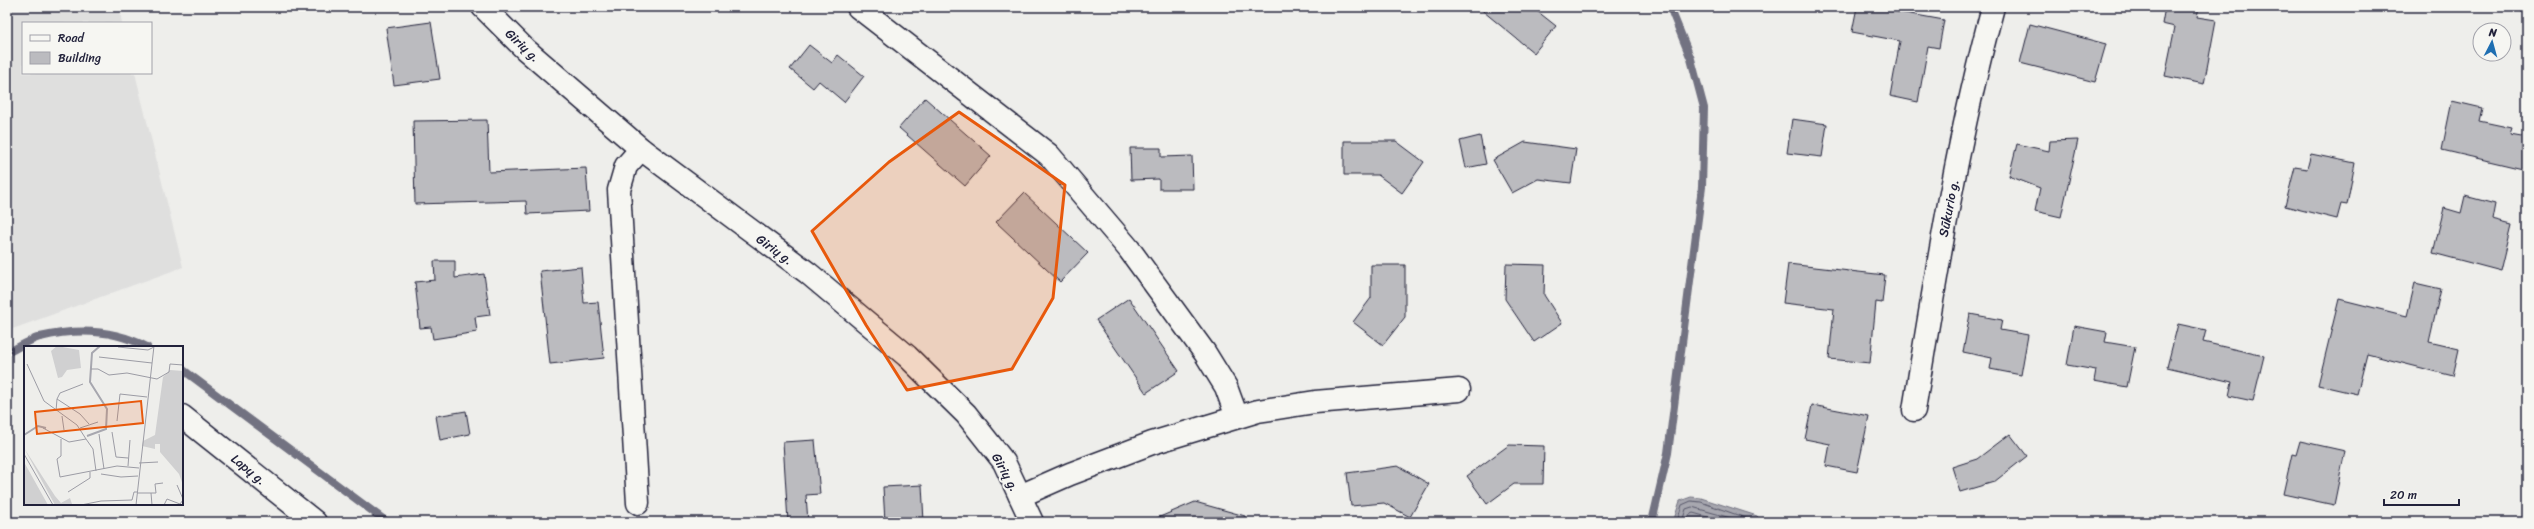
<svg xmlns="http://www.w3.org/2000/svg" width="2534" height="529" font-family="Sriracha,sans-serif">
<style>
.built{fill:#dfdfde}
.water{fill:#a7a7af;stroke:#727281}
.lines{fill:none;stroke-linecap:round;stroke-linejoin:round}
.shore{stroke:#575769;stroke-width:1}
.stream{stroke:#727281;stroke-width:8}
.building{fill:#bbbbbf;stroke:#22223b}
.minor-casing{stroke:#22223b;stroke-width:25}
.minor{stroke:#f6f6f2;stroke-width:22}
.marked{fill:#e8590c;fill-opacity:0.2;stroke:#e8590c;stroke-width:3;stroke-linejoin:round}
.labels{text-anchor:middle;stroke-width:4;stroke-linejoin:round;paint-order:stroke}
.street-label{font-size:13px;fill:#22223b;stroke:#f6f6f2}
.inset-river{fill:none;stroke:#a7a7af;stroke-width:2}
.inset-road{fill:none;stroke:#9c9ca5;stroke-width:1}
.view{fill:#e8590c;fill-opacity:0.15;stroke:#e8590c;stroke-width:2}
.inset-edge{fill:none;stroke:#22223b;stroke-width:2}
</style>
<rect width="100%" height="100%" fill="#eeeeeb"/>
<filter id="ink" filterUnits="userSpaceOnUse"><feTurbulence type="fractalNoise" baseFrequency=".025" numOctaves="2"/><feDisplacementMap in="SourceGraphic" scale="8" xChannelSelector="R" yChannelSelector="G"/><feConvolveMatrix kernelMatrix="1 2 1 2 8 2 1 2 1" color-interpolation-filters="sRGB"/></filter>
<g filter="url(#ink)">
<!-- built -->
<path class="built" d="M 7,7 L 119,7 L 122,23 L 23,23 L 23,73 L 135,73 L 183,267 L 7,331 Z"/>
<!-- water -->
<path class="water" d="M 1691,497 L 1701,498 L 1757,516 L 1763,522 L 1673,522 L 1680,501 Z"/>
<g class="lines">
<!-- shore -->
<g class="shore">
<path d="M 1677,522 L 1682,505 L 1691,501 L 1701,502 L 1757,522"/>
<path d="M 1682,522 L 1686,509 L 1692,507 L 1745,522"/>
<path d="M 1688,522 L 1689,515 L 1693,513 L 1726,522"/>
</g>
<!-- stream -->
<g class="stream">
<path d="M 7,353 C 17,348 29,340 40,337 C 77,328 113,329 147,347"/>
<path d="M 182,369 L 387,522"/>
<path d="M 1652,522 L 1668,453 L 1702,187 L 1704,108 L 1691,59 L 1670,7"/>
</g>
</g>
<!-- building -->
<g class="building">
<path d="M 1478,7 L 1532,7 L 1556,26 L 1534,53 Z"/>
<path d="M 1857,7 L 1871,7 L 1944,20 L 1939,48 L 1928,46 L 1918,102 L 1890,96 L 1900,41 L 1852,32 Z"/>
<path d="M 2165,7 L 2199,7 L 2197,17 L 2216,20 L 2204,84 L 2165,76 L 2175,27 L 2162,24 Z"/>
<path d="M 431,22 L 440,79 L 394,85 L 386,28 Z"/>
<path d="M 2030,24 L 2106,44 L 2095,82 L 2020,63 Z"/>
<path d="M 809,45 L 832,63 L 838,55 L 864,76 L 844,102 L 819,81 L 813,88 L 790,69 Z"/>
<path d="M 925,98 L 991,156 L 965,186 L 899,128 Z"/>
<path d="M 2452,101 L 2482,108 L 2479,121 L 2512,128 L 2510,134 L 2527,137 L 2527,170 L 2442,150 Z"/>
<path d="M 1792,119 L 1827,124 L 1822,157 L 1787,153 Z"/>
<path d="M 487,120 L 489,172 L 586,168 L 589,211 L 527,214 L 526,201 L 415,204 L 413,121 Z"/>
<path d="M 1480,136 L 1486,164 L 1466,168 L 1460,141 Z"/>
<path d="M 2078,140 L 2061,217 L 2035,211 L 2040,188 L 2009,176 L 2017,144 L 2049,151 L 2050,141 Z"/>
<path d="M 1344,141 L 1396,141 L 1424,162 L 1402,193 L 1378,175 L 1344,175 Z"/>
<path d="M 1525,142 L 1576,149 L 1571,183 L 1538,179 L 1512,193 L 1493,160 Z"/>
<path d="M 1130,148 L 1161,148 L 1161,157 L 1192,156 L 1193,189 L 1159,189 L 1159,179 L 1131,180 Z"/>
<path d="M 2311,154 L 2355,163 L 2347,205 L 2341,204 L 2337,219 L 2285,206 L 2295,167 L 2307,169 Z"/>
<path d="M 1024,193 L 1088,253 L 1060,282 L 996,222 Z"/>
<path d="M 2465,196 L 2495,204 L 2492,220 L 2512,225 L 2501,271 L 2433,253 L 2444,208 L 2461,213 Z"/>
<path d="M 434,261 L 455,261 L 455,278 L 484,274 L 490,315 L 475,317 L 477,332 L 433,339 L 431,327 L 420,328 L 415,282 L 435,280 Z"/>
<path d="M 1506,264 L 1545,265 L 1544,295 L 1562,323 L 1534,342 L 1505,299 Z"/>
<path d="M 1788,264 L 1885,275 L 1882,303 L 1876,302 L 1870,363 L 1829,359 L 1834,309 L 1783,303 Z"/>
<path d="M 1371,265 L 1405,265 L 1405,317 L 1383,345 L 1353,322 L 1371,298 Z"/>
<path d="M 581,267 L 584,303 L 598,302 L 604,358 L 550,364 L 540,271 Z"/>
<path d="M 2415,283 L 2441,289 L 2429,342 L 2459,349 L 2453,376 L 2367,354 L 2357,394 L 2318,385 L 2339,299 L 2407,316 Z"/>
<path d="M 1129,298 L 1179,371 L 1146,393 L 1096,320 Z"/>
<path d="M 1970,314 L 2002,320 L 2000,330 L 2028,335 L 2021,375 L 1990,369 L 1992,358 L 1963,352 Z"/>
<path d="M 2178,324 L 2206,330 L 2203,342 L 2264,356 L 2253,401 L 2229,396 L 2232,382 L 2167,367 Z"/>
<path d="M 2074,326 L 2107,332 L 2105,342 L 2135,347 L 2127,387 L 2094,381 L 2096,370 L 2067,365 Z"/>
<path d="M 1812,405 L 1869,416 L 1857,472 L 1826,466 L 1830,444 L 1805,439 Z"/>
<path d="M 466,411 L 470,434 L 440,440 L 436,416 Z"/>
<path d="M 2010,434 L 2027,456 L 1994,482 L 1960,492 L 1952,467 L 1977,459 Z"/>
<path d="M 815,440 L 820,494 L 806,495 L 808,522 L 788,522 L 783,442 Z"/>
<path d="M 2300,441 L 2345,451 L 2334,505 L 2283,494 L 2292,454 L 2296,455 Z"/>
<path d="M 1509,445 L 1544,446 L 1543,484 L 1514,484 L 1487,504 L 1467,476 Z"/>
<path d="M 1398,466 L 1429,484 L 1410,517 L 1384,503 L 1351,506 L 1347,473 Z"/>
<path d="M 922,485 L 924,522 L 885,522 L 883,487 Z"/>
<path d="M 1195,502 L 1245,516 L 1245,522 L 1148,522 Z"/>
</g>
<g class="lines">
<!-- minor casing -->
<g class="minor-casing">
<g id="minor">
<path d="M 483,7 L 525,49 L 641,149 L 808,273 L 907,356 L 966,414 L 1004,462 L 1032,522"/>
<path d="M 858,7 L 1049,155 L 1129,249 L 1205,353 L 1226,387 L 1237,417"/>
<path d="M 1914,410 C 1936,275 1957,140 1993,7"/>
<path d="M 182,416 L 315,522"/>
<path d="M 1020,496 L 1070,474 L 1152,443 L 1258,411 L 1315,402 L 1459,390"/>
<path d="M 638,503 L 619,190 L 626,166 L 641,149"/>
</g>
</g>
<!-- minor -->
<use href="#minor" class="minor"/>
</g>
</g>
<!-- marked area -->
<path class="marked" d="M 959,112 L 1065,185 L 1053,298 L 1012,369 L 907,390 L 866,325 L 812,231 L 889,162 Z"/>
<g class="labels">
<!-- street labels -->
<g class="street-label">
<text transform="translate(523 45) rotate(43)" y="5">Girių g.</text>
<text transform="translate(1948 208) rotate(-79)" y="5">Sūkurio g.</text>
<text transform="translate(775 249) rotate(36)" y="5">Girių g.</text>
<text transform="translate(249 469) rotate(39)" y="5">Lapų g.</text>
<text transform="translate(1006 472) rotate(61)" y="5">Girių g.</text>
</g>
</g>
<!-- overview -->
<g transform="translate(24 346)">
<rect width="159" height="159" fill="#eeeeeb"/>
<path d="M 33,0 L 55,4 L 57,22 L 43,24 L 38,31 L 34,32 L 27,5 ZM 146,24 L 159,25 L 159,139 L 155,128 L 136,106 L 136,98 L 131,98 L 131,103 L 118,100 L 119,95 L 131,89 L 139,31 ZM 0,102 L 31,150 L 37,157 L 46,152 L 48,158 L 31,159 ZM 0,116 L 24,159 L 0,159 Z" fill="#d0d0d1"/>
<path class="inset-river" d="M 0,89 L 14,80 L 22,82M 63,90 L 82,83 L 83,63 L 66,36 L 68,7 L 76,0"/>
<path class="inset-road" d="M 94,1 L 124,4 L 130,1M 75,11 L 128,17M 3,18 L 20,55 L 53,79 L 62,93M 67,23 L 74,23 L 85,29 L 103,27 L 133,33 L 145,26 L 146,18 L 159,19M 59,38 L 36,47 L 33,53 L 56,68 L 65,78M 32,65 L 33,53M 38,70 L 40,84M 93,75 L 96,48 L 123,51M 19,82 L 45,96 L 62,93 L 69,103 L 72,125M 56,82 L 74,76M 88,86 L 92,111 L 104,112M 75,88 L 80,123M 37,93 L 37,110 L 33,113 L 36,131 L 93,120 L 115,122M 0,108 L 29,159M 115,117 L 134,116M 104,120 L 106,94M 77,128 L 97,131 L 114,130M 153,139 L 159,153M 44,146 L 66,132 L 66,126M 113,147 L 132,147 L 131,138 L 139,137M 127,147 L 128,159M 57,159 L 77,155 L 108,154 L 110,146 L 113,146M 112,159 L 130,0M 140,159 L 143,153 L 156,158 L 159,154"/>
<path class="view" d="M 117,55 L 119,77 L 13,88 L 11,66 Z"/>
<rect width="159" height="159" class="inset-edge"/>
</g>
<!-- margin -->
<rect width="2534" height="529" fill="none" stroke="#f6f6f2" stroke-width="24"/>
<rect x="12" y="12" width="2510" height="505" fill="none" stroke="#22223b" stroke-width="1.5" filter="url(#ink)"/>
<!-- legend -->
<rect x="22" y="22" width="130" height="52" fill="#f6f6f2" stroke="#a1a1a9"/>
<rect x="30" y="35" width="20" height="6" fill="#f6f6f2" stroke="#a1a1a9"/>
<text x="58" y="42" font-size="12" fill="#22223b">Road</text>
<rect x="30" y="52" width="20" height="12" fill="#bbbbbf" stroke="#a1a1a9"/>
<text x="58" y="62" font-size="12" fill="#22223b">Building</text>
<!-- north arrow -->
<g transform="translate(2492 42) rotate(6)"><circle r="19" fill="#f6f6f2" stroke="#a1a1a9"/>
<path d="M0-3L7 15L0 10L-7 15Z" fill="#1f6fb2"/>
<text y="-6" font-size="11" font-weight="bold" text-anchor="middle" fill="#22223b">N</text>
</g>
<!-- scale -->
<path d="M2384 499v6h75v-6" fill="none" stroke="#22223b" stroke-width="2"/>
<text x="2390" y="499" font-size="12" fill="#22223b" stroke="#f6f6f2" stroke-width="3" paint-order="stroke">20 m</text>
</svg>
